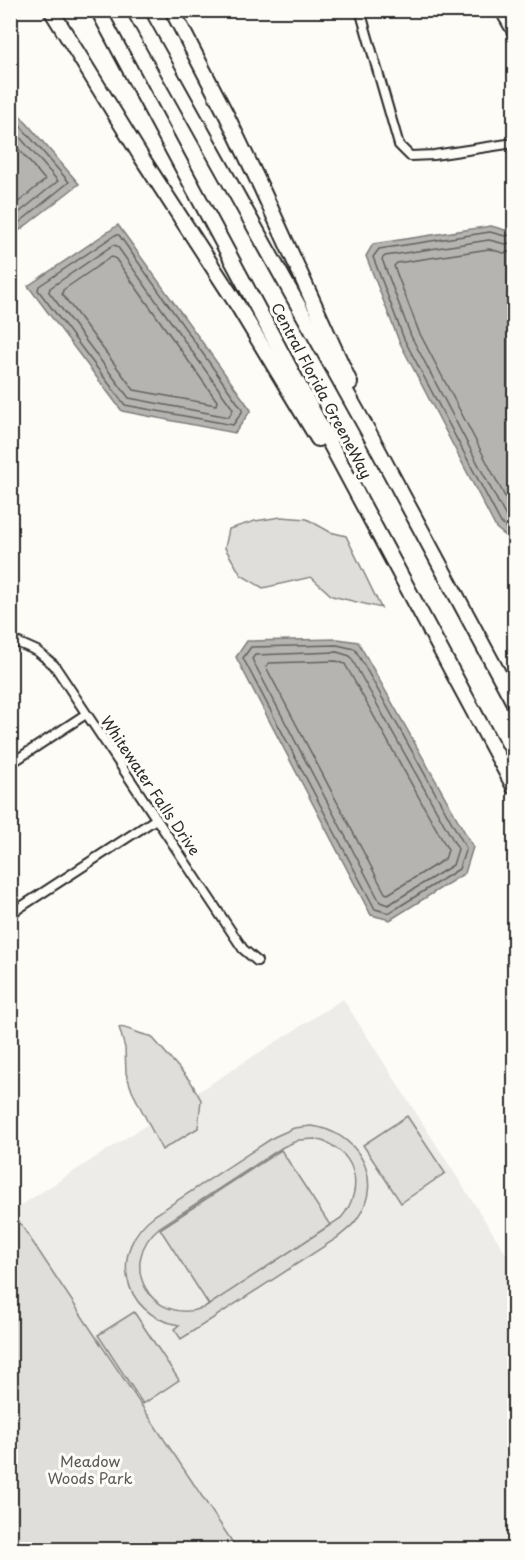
<svg xmlns="http://www.w3.org/2000/svg" width="525" height="1560" font-family="'Playpen Sans',sans-serif">
<style>
.built{fill:#edece8}
.green{fill:#dfdeda;stroke:#858482;stroke-width:1.5;fill-rule:evenodd}
.water{fill:#b5b4b1;stroke:#7e7d7b;stroke-width:1.5}
.lines{fill:none;stroke-linecap:round;stroke-linejoin:round}
.shore{stroke:#626261;stroke-width:1.5}
.street-casing{stroke:#2b2b2b;stroke-width:12}
.highway-casing{stroke:#2b2b2b;stroke-width:18}
.street{stroke:#fdfcf7;stroke-width:8}
.highway{stroke:#fdfcf7;stroke-width:14}
.labels{text-anchor:middle;stroke-width:6;stroke-linejoin:round;paint-order:stroke}
.street-label{font-size:15px;fill:#2b2b2b;stroke:#fdfcf7}
.park-label{font-size:15px;fill:#585857;stroke:#fdfcf7}
</style>
<rect width="100%" height="100%" fill="#fdfcf7"/>
<filter id="ink" filterUnits="userSpaceOnUse"><feTurbulence type="fractalNoise" baseFrequency=".0167" numOctaves="2"/><feDisplacementMap in="SourceGraphic" scale="12" xChannelSelector="R" yChannelSelector="G"/><feConvolveMatrix kernelMatrix="1 2 1 2 8 2 1 2 1" color-interpolation-filters="sRGB"/></filter>
<g filter="url(#ink)">
<!-- built -->
<path class="built" d="M 343,999 L 514,1266 L 514,1549 L 237,1549 L 12,1211 Z"/>
<!-- green -->
<g class="green">
<path d="M 281,517 L 307,519 L 330,532 L 346,536 L 381,608 L 332,596 L 311,577 L 263,588 L 241,575 L 225,548 L 229,529 L 255,521 Z"/>
<path d="M 119,1027 C 131,1028 139,1035 151,1036 L 191,1082 L 201,1100 L 198,1128 L 162,1150 L 132,1091 L 126,1073 L 125,1048 Z"/>
<path d="M 407,1116 L 445,1173 L 401,1203 L 363,1145 Z"/>
<path d="M 311,1126 C 357,1131 386,1179 357,1219 C 352,1227 344,1232 337,1238 L 181,1339 L 174,1329 L 179,1325 C 121,1315 108,1249 155,1215 L 274,1137 L 294,1128 ZM 315,1139 C 355,1148 367,1187 341,1218 L 203,1308 C 150,1326 116,1262 160,1227 L 283,1147 L 299,1140 Z"/>
<path d="M 281,1150 L 330,1225 L 209,1305 L 160,1229 Z"/>
<path d="M 12,1211 L 237,1549 L 11,1549 L 10,1212 Z"/>
<path d="M 134,1312 L 179,1380 L 143,1404 L 98,1335 Z"/>
</g>
<!-- water -->
<g class="water">
<path d="M 11,105 L 79,184 L 11,237 L 10,237 Z"/>
<path d="M 118,225 L 251,410 L 235,433 L 122,411 L 28,286 Z"/>
<path d="M 491,226 L 505,230 L 514,228 L 514,539 L 508,538 L 496,528 L 399,341 L 366,256 L 373,244 Z"/>
<path d="M 338,639 L 358,642 L 473,847 L 465,873 L 390,920 L 371,915 L 236,657 L 247,641 Z"/>
</g>
<g class="lines">
<!-- shore -->
<g class="shore">
<path d="M 10,114 L 69,182 L 10,230"/>
<path d="M 10,126 L 58,181 L 10,220"/>
<path d="M 10,139 L 45,180 L 10,209"/>
<path d="M 514,234 L 505,236 L 490,232 L 379,249 L 373,257 L 404,339 L 501,523 L 510,532 L 514,533"/>
<path d="M 115,235 L 119,235 L 242,409 L 242,412 L 233,425 L 125,405 L 38,290 L 39,286 Z"/>
<path d="M 514,242 L 505,244 L 489,240 L 385,256 L 382,259 L 411,336 L 507,519 L 514,526"/>
<path d="M 113,245 L 117,246 L 233,409 L 229,417 L 129,398 L 49,292 L 50,288 Z"/>
<path d="M 514,251 L 504,253 L 489,249 L 397,263 L 394,266 L 419,332 L 514,514"/>
<path d="M 111,257 L 115,258 L 217,401 L 216,405 L 134,390 L 62,294 L 63,290 Z"/>
<path d="M 337,645 L 355,649 L 466,848 L 459,869 L 389,913 L 375,909 L 243,658 L 251,647 Z"/>
<path d="M 337,652 L 350,656 L 458,849 L 453,865 L 388,905 L 380,902 L 252,659 L 255,655 Z"/>
<path d="M 336,661 L 345,664 L 448,850 L 445,859 L 388,894 L 385,893 L 266,667 L 269,663 Z"/>
</g>
<!-- street casing -->
<g class="street-casing">
<g id="street">
<path d="M 360,10 L 399,145 L 410,156 L 434,155 L 514,143"/>
<path d="M 499,10 L 514,36"/>
<path d="M 10,639 L 37,651 L 54,665 L 243,949 L 257,961"/>
<path d="M 10,764 L 86,714"/>
<path d="M 10,914 L 156,819"/>
</g>
</g>
<!-- highway casing -->
<g class="highway-casing">
<g id="highway">
<path d="M 51,10 L 142,158 L 238,306 L 318,439"/>
<path d="M 98,10 L 514,787"/>
<path d="M 134,10 L 373,440 L 514,703"/>
<path d="M 172,10 L 227,116 L 260,185 L 350,383"/>
</g>
</g>
<!-- street -->
<use href="#street" class="street"/>
<!-- highway -->
<use href="#highway" class="highway"/>
</g>
</g>
<g class="labels">
<!-- street labels -->
<g class="street-label">
<text transform="translate(321 391) rotate(62)" y="5">Central Florida GreeneWay</text>
<text transform="translate(150 786) rotate(56)" y="5">Whitewater Falls Drive</text>
</g>
<!-- park labels -->
<g class="park-label">
<text x="90" y="1467">Meadow<tspan x="90" dy="17">Woods Park</tspan></text>
</g>
</g>
<!-- margin -->
<rect width="525" height="1560" fill="none" stroke="#fdfcf7" stroke-width="36"/>
<rect x="18" y="18" width="489" height="1524" fill="none" stroke="#2b2b2b" stroke-width="2" filter="url(#ink)"/>
</svg>
